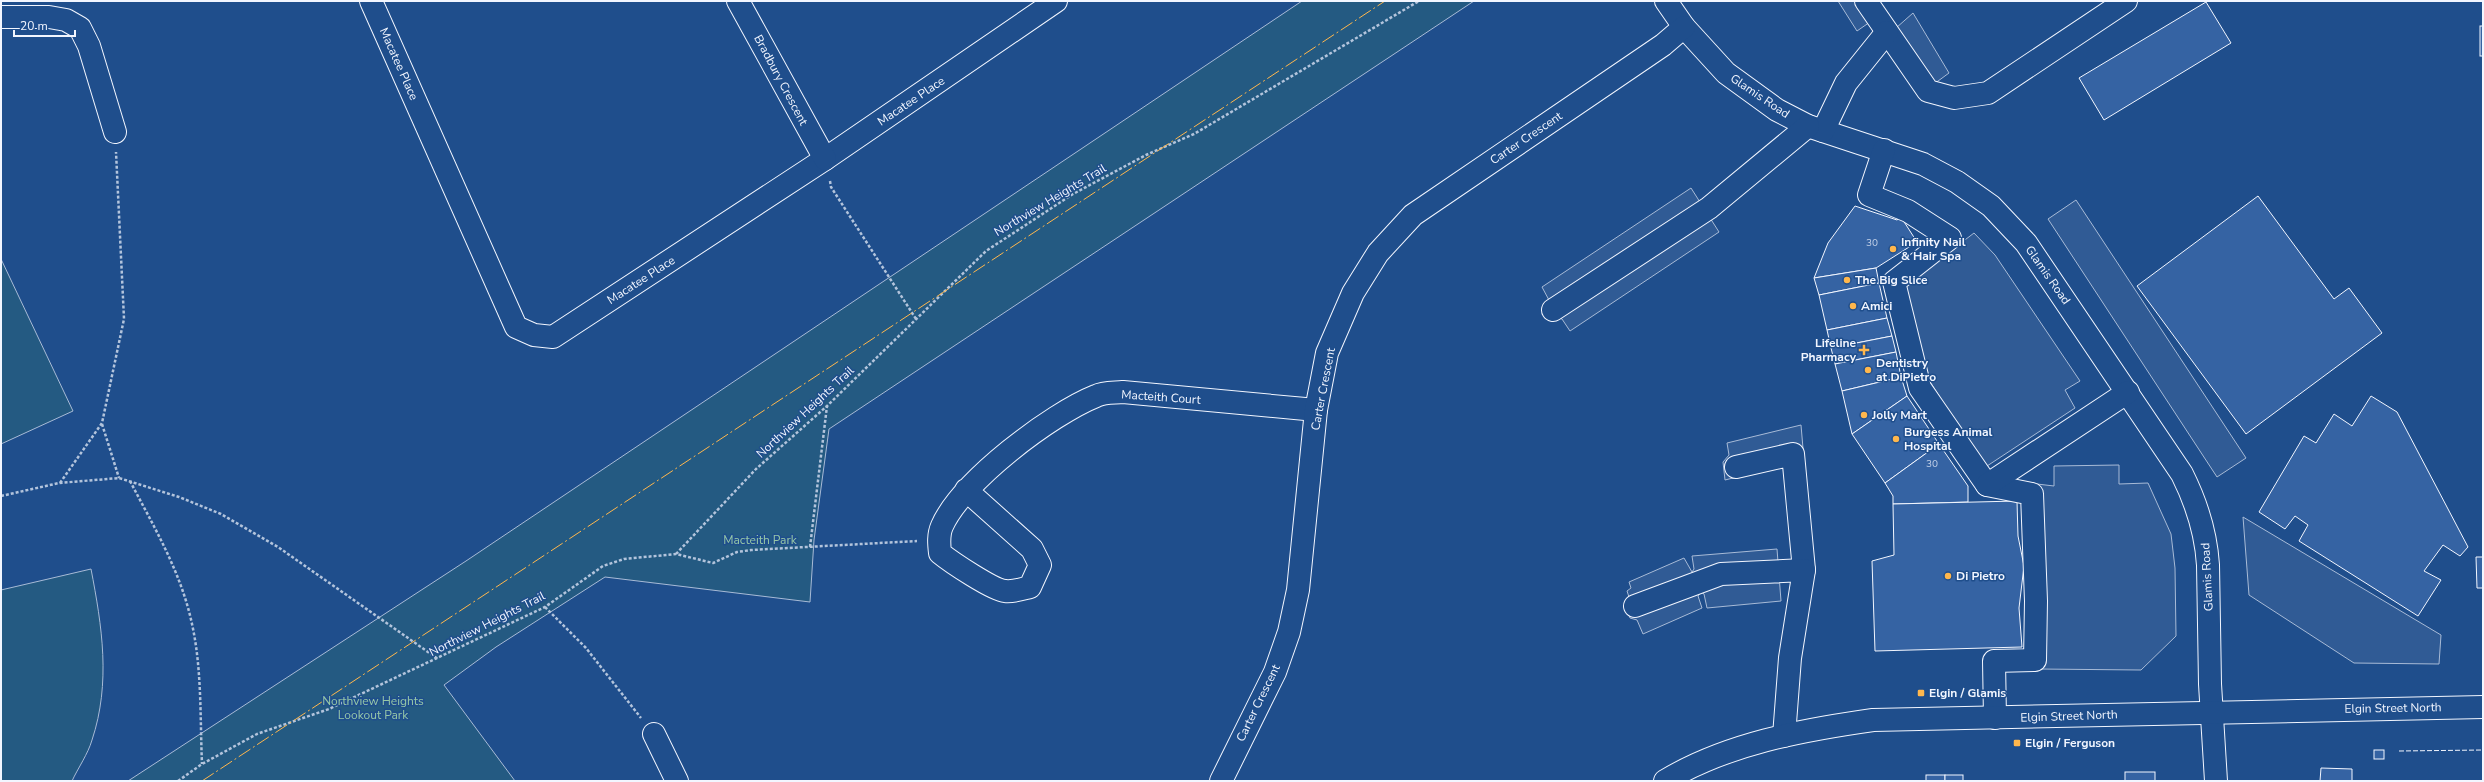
<svg xmlns="http://www.w3.org/2000/svg" width="2484" height="782" font-family="'Nunito Sans',sans-serif">
<style>
.green{fill:#245a82;stroke:#a8bbd7}
.parking{fill:#305b95;stroke:#a8bbd7}
.building{fill:#3563a3;stroke:#f2f6ff}
.lines{fill:none;stroke-linecap:round;stroke-linejoin:round}
.minor-casing{stroke:#f2f6ff;stroke-width:24}
.path{stroke:#b3c4dc;stroke-width:2.5;stroke-dasharray:3 2;stroke-linecap:butt}
.minor{stroke:#1f4e8c;stroke-width:22}
.fence{stroke:#f2f6ff;stroke-width:1;stroke-dasharray:5 2;stroke-linecap:butt}
.power{stroke:#ffb74d;stroke-width:1;stroke-dasharray:14 3 2 3;stroke-linecap:butt}
.poi-dot{fill:#ffb74d;stroke:#1f4e8c;stroke-width:1.5}
.labels{text-anchor:middle;stroke-width:3;stroke-linejoin:round;paint-order:stroke}
.number-label{font-size:10px;fill:#c3d1e8}
.street-label{font-size:12px;fill:#f2f6ff;stroke:#1f4e8c}
.poi-label{font-size:12px;font-weight:bold;fill:#f2f6ff;stroke:#1f4e8c;text-anchor:start}
.park-label{font-size:12px;fill:#97c8a6;stroke:#1f4e8c}
</style>
<rect width="100%" height="100%" fill="#1f4e8c"/>
<!-- green -->
<g class="green">
<path d="M 1302,1 L 1474,1 L 829,429 L 814,540 L 810,602 L 605,577 L 496,647 L 444,685 L 515,781 L 128,781 L 466,561 Z"/>
<path d="M 1,259 L 73,411 L 1,444 Z"/>
<path d="M 91,569 C 102,626 111,683 92,740 C 88,754 78,768 72,781 L 1,781 L 1,590 Z"/>
</g>
<!-- parking -->
<g class="parking">
<path d="M 1838,1 L 1870,1 L 1870,22 L 1857,31 Z"/>
<path d="M 1913,13 L 1949,73 L 1923,92 L 1896,28 Z"/>
<path d="M 1691,188 L 1719,232 L 1570,331 L 1562,319 L 1558,317 L 1542,287 Z"/>
<path d="M 2076,200 L 2246,458 L 2217,477 L 2048,219 Z"/>
<path d="M 1974,233 L 1995,255 L 2080,381 L 2065,390 L 2075,408 L 1984,468 L 1921,367 L 1902,288 Z"/>
<path d="M 1801,425 L 1804,460 L 1725,480 L 1723,462 L 1729,455 L 1727,443 Z"/>
<path d="M 2119,465 L 2119,484 L 2148,483 L 2171,534 L 2175,568 L 2176,636 L 2141,670 L 2038,669 L 2037,484 L 2054,486 L 2054,466 Z"/>
<path d="M 2243,517 L 2441,635 L 2439,664 L 2354,663 L 2249,595 Z"/>
<path d="M 1777,549 L 1781,601 L 1707,608 L 1704,594 L 1701,592 L 1698,596 L 1702,608 L 1643,634 L 1637,620 L 1630,618 L 1625,605 L 1629,597 L 1627,591 L 1631,588 L 1629,582 L 1684,558 L 1692,572 L 1694,569 L 1692,556 Z"/>
</g>
<!-- building -->
<g class="building">
<path d="M 2206,2 L 2231,43 L 2104,120 L 2079,78 Z"/>
<rect x="2480" y="26" width="3" height="30"/>
<path d="M 2258,196 L 2334,299 L 2349,288 L 2382,333 L 2246,434 L 2137,286 Z"/>
<path d="M 1855,206 L 1897,220 L 1901,217 L 1917,242 L 1876,268 L 1814,278 L 1828,243 Z"/>
<path d="M 1876,268 L 1879,283 L 1819,295 L 1814,278 Z"/>
<path d="M 1879,283 L 1887,318 L 1827,330 L 1819,295 Z"/>
<path d="M 1887,318 L 1892,336 L 1831,348 L 1827,330 Z"/>
<path d="M 1892,336 L 1896,352 L 1835,364 L 1831,348 Z"/>
<path d="M 1896,352 L 1901,377 L 1842,391 L 1835,364 Z"/>
<path d="M 1901,377 L 1907,396 L 1852,434 L 1842,391 Z"/>
<path d="M 1907,396 L 1939,444 L 1885,483 L 1852,434 Z"/>
<path d="M 2371,396 L 2397,412 L 2468,547 L 2460,556 L 2443,545 L 2424,571 L 2441,580 L 2418,616 L 2299,541 L 2308,525 L 2295,516 L 2285,529 L 2259,512 L 2304,436 L 2316,443 L 2334,414 L 2352,426 Z"/>
<path d="M 1939,444 L 1968,486 L 1968,502 L 1893,504 L 1893,496 L 1885,483 Z"/>
<path d="M 2017,501 L 2018,536 L 2024,566 L 2019,608 L 2022,647 L 1875,651 L 1872,561 L 1894,555 L 1893,504 Z"/>
<path d="M 2476,557 L 2483,557 L 2483,588 L 2477,588 Z"/>
<rect x="2374" y="750" width="10" height="9"/>
<path d="M 2321,768 L 2352,769 L 2352,781 L 2320,781 Z"/>
<rect x="2125" y="772" width="30" height="9"/>
<rect x="1926" y="775" width="19" height="6"/>
<rect x="1945" y="775" width="18" height="6"/>
</g>
<g class="lines">
<!-- minor casing -->
<g class="minor-casing">
<g id="minor">
<path d="M 371,1 L 516,327 L 534,335 L 553,337 L 825,159 L 1056,1"/>
<path d="M 738,1 L 825,159"/>
<path d="M 1666,1 L 1684,27 L 1726,73 L 1777,110 L 1808,126 L 1923,164 L 1957,182 L 1991,206 L 2026,243 L 2182,474 C 2197,504 2206,532 2208,565 L 2210,684 L 2216,781"/>
<path d="M 1866,1 L 1928,91 L 1954,98 L 1988,93 L 2126,1"/>
<path d="M 1,17 L 49,17 L 66,20 L 80,28 L 89,46 L 115,132"/>
<path d="M 1823,131 L 1846,83 L 1887,32"/>
<path d="M 1884,150 L 1869,195 L 1908,211 L 1950,238 L 1894,282 L 1920,388 L 1987,485 L 2032,494 L 2036,601 L 2035,660 L 1994,661 L 1995,718"/>
<path d="M 1553,310 L 1709,208 L 1808,126"/>
<path d="M 1736,467 L 1793,454 L 1804,570"/>
<path d="M 1987,485 L 2128,392"/>
<path d="M 966,490 L 1032,549 L 1040,565 L 1030,587 C 1022,589 1014,592 1005,591 C 993,590 951,562 940,553 C 939,544 938,535 942,526 C 962,481 1051,414 1096,396 C 1104,392 1115,393 1123,392 L 1316,410"/>
<path d="M 1635,606 L 1721,574 L 1804,570 L 1790,658 L 1784,736"/>
<path d="M 654,734 L 677,781"/>
<path d="M 1221,781 L 1275,672 L 1289,632 L 1298,590 L 1316,410 L 1327,353 L 1353,293 L 1378,253 L 1413,215 L 1663,45 L 1684,27"/>
<path d="M 1665,781 C 1726,744 1802,730 1873,720 L 2483,707"/>
</g>
</g>
<!-- path -->
<g class="path">
<path d="M 830,181 L 831,187 L 916,319"/>
<path d="M 102,424 L 119,478"/>
<path d="M 130,481 C 154,527 181,572 192,624 C 202,669 200,718 202,764"/>
<path d="M 60,483 L 102,423 L 124,319 L 116,152"/>
<path d="M 1,496 L 59,483 L 119,478 L 179,497 L 221,514 L 278,547 L 438,659"/>
<path d="M 810,547 L 827,406"/>
<path d="M 676,554 L 756,469 L 827,406 L 986,251 L 1073,194 L 1146,155 L 1194,134 L 1419,1"/>
<path d="M 545,607 L 586,648 L 641,718"/>
<path d="M 178,781 L 202,764 L 257,734 L 329,709 L 545,607 L 603,566 L 624,559 L 676,554 L 713,563 L 737,552 L 751,550 L 917,541"/>
</g>
<!-- minor -->
<use href="#minor" class="minor"/>
<!-- fence -->
<path class="fence" d="M 2399,751 L 2483,750"/>
<!-- power -->
<path class="power" d="M 202,781 L 1385,1"/>
</g>
<!-- markers -->
<g class="poi-dot">
<circle cx="1893" cy="249" r="4"/>
<circle cx="1847" cy="280" r="4"/>
<circle cx="1853" cy="306" r="4"/>
<path d="M1862 344h4v4h4v4h-4v4h-4v-4h-4v-4h4z"/>
<circle cx="1868" cy="370" r="4"/>
<circle cx="1864" cy="415" r="4"/>
<circle cx="1896" cy="439" r="4"/>
<circle cx="1948" cy="576" r="4"/>
<rect x="1917" y="689" width="8" height="8" rx="2"/>
<rect x="2013" y="739" width="8" height="8" rx="2"/>
</g>
<g class="labels">
<!-- number labels -->
<g class="number-label">
<text x="1872" y="246">30</text>
<text x="1932" y="467">30</text>
</g>
<!-- street labels -->
<g class="street-label">
<text transform="translate(399 64) rotate(66)" y="4">Macatee Place</text>
<text transform="translate(781 80) rotate(62)" y="4">Bradbury Crescent</text>
<text transform="translate(1760 96) rotate(34)" y="4">Glamis Road</text>
<text transform="translate(911 101) rotate(-34)" y="4">Macatee Place</text>
<text transform="translate(1526 138) rotate(-34)" y="4">Carter Crescent</text>
<text transform="translate(1050 200) rotate(-31)" y="4">Northview Heights Trail</text>
<text transform="translate(2048 275) rotate(55)" y="4">Glamis Road</text>
<text transform="translate(641 280) rotate(-33)" y="4">Macatee Place</text>
<text transform="translate(1323 389) rotate(-79)" y="4">Carter Crescent</text>
<text transform="translate(1161 397) rotate(4)" y="4">Macteith Court</text>
<text transform="translate(805 412) rotate(-43)" y="4">Northview Heights Trail</text>
<text transform="translate(2207 577) rotate(-93)" y="4">Glamis Road</text>
<text transform="translate(487 624) rotate(-27)" y="4">Northview Heights Trail</text>
<text transform="translate(1258 703) rotate(-64)" y="4">Carter Crescent</text>
<text transform="translate(2393 708) rotate(-1)" y="4">Elgin Street North</text>
<text transform="translate(2069 716) rotate(-2)" y="4">Elgin Street North</text>
</g>
<!-- poi labels -->
<g class="poi-label">
<text x="1901" y="246">Infinity Nail<tspan x="1901" dy="14">&amp; Hair Spa</tspan></text>
<text x="1855" y="284">The Big Slice</text>
<text x="1861" y="310">Amici</text>
<text x="1856" y="347" text-anchor="end">Lifeline<tspan x="1856" dy="14">Pharmacy</tspan></text>
<text x="1876" y="367">Dentistry<tspan x="1876" dy="14">at DiPietro</tspan></text>
<text x="1872" y="419">Jolly Mart</text>
<text x="1904" y="436">Burgess Animal<tspan x="1904" dy="14">Hospital</tspan></text>
<text x="1956" y="580">Di Pietro</text>
<text x="1929" y="697">Elgin / Glamis</text>
<text x="2025" y="747">Elgin / Ferguson</text>
</g>
<!-- park labels -->
<g class="park-label">
<text x="760" y="544">Macteith Park</text>
<text x="373" y="705">Northview Heights<tspan x="373" dy="14">Lookout Park</tspan></text>
</g>
</g>
<!-- border -->
<rect width="2484" height="782" fill="none" stroke="#f2f6ff" stroke-width="4"/>
<!-- scale -->
<path d="M14 30v6h61v-6" fill="none" stroke="#f2f6ff" stroke-width="2"/>
<text x="20" y="30" font-size="12" fill="#f2f6ff" stroke="#1f4e8c" stroke-width="3" paint-order="stroke">20 m</text>
</svg>
